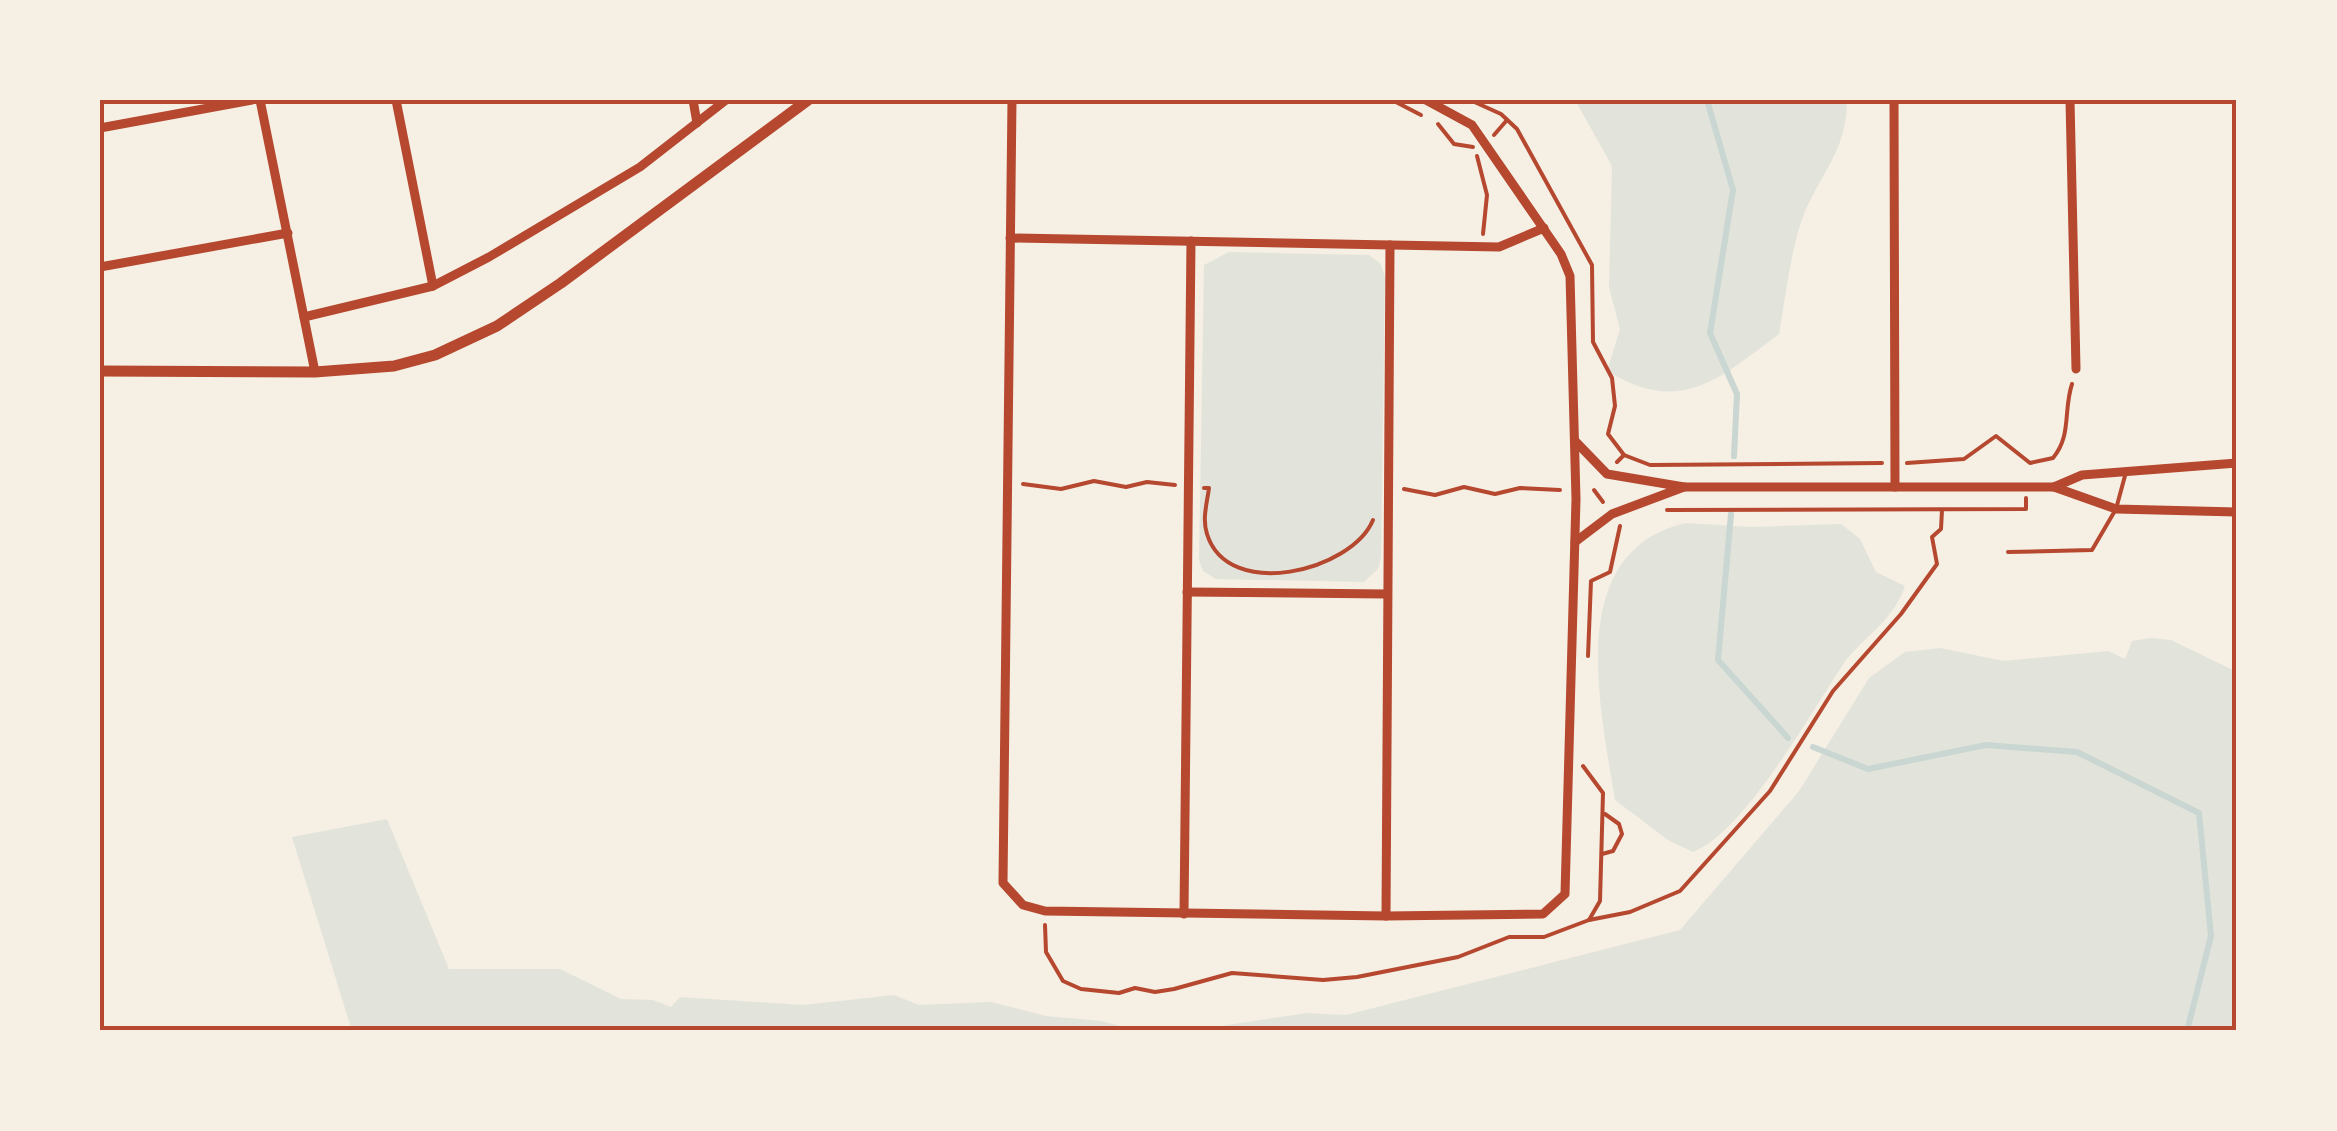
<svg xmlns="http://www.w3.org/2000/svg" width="2337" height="1131" font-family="Quicksand,sans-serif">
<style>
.green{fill:#e2e4dc}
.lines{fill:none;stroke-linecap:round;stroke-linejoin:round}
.stream{stroke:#c9d6d2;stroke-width:6}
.path{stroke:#b5482f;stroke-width:4}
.service{stroke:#b5482f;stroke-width:4}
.minor{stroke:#b5482f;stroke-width:9}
.tertiary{stroke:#b5482f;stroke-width:11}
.neatline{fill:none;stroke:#b5482f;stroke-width:4}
</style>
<rect width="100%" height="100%" fill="#f6efe4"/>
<!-- green -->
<g class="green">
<path d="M 1575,100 L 1847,100 C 1847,158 1813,178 1798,232 C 1789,265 1785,300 1779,334 C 1719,379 1681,416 1607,371 L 1620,329 L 1609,287 L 1612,166 Z"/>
<path d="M 1229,252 L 1369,255 L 1380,263 L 1385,277 L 1381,558 L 1378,569 L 1364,582 L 1216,579 L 1203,571 L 1199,560 L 1204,265 Z"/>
<path d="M 1686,523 L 1752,527 L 1841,524 L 1860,539 L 1876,572 L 1905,586 C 1891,626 1861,636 1840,669 C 1809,716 1744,832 1693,852 L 1668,840 L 1615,800 C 1601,711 1562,551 1686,523 Z"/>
<path d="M 2151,638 L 2171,640 L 2237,672 L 2237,1031 L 1187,1031 L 1307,1013 L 1346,1015 L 1680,930 L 1799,791 L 1869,678 L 1905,652 L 1940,648 L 2004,661 L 2108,651 L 2125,659 L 2132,641 Z"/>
<path d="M 387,819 L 449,969 L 560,969 L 621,999 L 653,1000 L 671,1007 L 680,997 L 803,1005 L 894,995 L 919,1005 L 991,1002 L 1046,1016 L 1101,1021 L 1139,1031 L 352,1031 L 292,837 Z"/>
</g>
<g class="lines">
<!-- stream -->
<g class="stream">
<path d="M 1707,100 L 1733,190 L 1710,333 L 1737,394 L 1734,456"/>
<path d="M 1731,514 L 1718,660 L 1788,738"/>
<path d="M 1813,747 L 1868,769 L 1986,745 L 2077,752 L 2199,813 L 2211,936 L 2187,1031"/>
</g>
<!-- path -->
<g class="path">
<path d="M 1392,100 L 1421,115"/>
<path d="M 1470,100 L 1501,114 L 1517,129 L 1592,265 L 1593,342 L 1612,378 L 1615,406 L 1608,434 L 1624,455"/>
<path d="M 1438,124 L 1454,144 L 1473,147"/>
<path d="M 1494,135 L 1507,120"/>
<path d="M 1477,156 L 1487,195 L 1483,234"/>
<path d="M 1617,462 L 1624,455 L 1650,465 L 1882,463"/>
<path d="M 1907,463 L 1964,459 L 1996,436 L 2030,463 L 2053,458 C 2072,435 2063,411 2072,384"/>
<path d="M 1023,484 L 1061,489 L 1094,481 L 1126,487 L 1147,482 L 1175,485"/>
<path d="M 1204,488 L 1209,488 C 1207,503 1202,519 1207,534 C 1228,602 1352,571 1373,520"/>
<path d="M 1404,489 L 1435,495 L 1464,487 L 1495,494 L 1520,488 L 1560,490"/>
<path d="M 1594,490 L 1603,502"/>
<path d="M 1667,510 L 2026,509 L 2026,498"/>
<path d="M 1588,656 L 1591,581 L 1610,572 L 1620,526"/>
<path d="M 1602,854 L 1613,851 L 1622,834 L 1619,824 L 1605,814"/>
<path d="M 1589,920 L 1630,912 L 1680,891 L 1770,791 L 1833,691 L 1901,614 L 1937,564 L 1932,537 L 1941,529 L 1942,510"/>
<path d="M 1045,925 L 1046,952 L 1063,981 L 1081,989 L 1119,993 L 1135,988 L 1155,992 L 1174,989 L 1232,973 L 1323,980 L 1357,977 L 1458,957 L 1509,937 L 1544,937 L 1589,920 L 1600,901 L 1603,793 L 1583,766"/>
</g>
<!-- service -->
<path class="service" d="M 2008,552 L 2092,550 L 2116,509 L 2126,472"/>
<!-- minor -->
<g class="minor">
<path d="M 260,100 L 315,372"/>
<path d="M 396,100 L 433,286"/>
<path d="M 693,100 L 697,123"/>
<path d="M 1012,100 L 1003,883 L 1023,905 L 1045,911 L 1386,916 L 1543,914 L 1565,894 L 1576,499 L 1570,276 L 1561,254 L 1472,125 L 1426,100"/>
<path d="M 1894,100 L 1895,487"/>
<path d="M 2070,100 L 2076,369"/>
<path d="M 100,128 L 252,100"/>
<path d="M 1010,238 L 1499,247 L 1544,228"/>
<path d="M 100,267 L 288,233"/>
<path d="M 304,317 L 433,286 L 489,257 L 640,167 L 726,100"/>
<path d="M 1575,441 L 1607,474 L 1684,487 L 1612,514 L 1575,542"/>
<path d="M 1684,487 L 2054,487 L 2116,509 L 2237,512"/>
<path d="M 2054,487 L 2082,475 L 2237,463"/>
<path d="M 1187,592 L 1385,594"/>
<path d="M 1184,914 L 1191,241"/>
<path d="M 1386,916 L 1390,245"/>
</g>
<!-- tertiary -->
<path class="tertiary" d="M 100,371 L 315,372 L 394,366 L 435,355 L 497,326 L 561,283 L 808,100"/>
</g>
<!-- border -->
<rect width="2337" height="1131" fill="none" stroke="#f6efe4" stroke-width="205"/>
<rect x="102" y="102" width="2132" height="926" class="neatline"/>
</svg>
